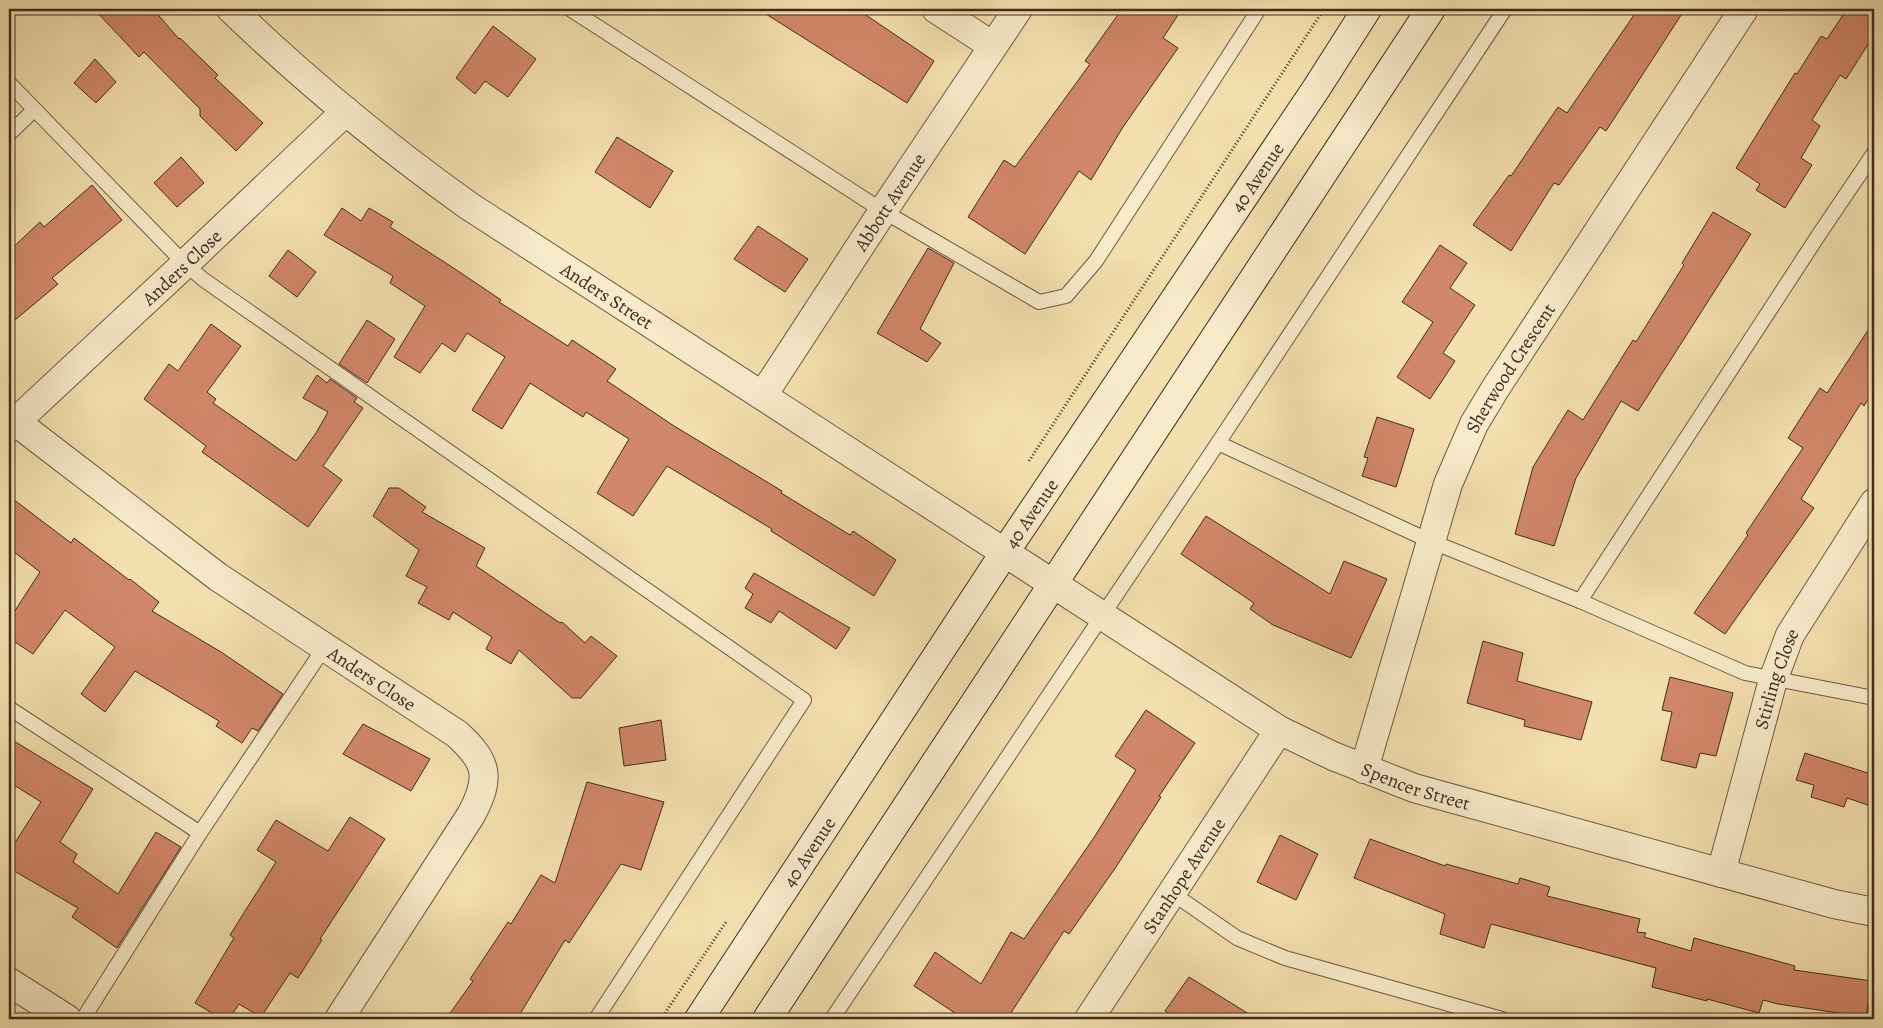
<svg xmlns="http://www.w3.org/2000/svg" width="1883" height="1028" font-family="Alegreya,serif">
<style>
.building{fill:#d18769;stroke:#3f2c23}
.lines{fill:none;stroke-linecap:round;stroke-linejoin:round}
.lane-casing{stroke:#6c5946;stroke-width:16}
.street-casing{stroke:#6c5946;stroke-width:30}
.secondary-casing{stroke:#3f2c23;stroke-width:30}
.path{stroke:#3f2c23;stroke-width:3;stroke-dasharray:1 2.5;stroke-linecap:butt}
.lane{stroke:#f8ebca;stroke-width:14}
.street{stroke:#f8ebca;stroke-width:28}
.secondary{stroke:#f8ebca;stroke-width:28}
.labels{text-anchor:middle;stroke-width:4;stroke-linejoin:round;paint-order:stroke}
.street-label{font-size:19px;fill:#3f2c23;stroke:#f8ebca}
</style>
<rect width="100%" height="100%" fill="#f4e0ae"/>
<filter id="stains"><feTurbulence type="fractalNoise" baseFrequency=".004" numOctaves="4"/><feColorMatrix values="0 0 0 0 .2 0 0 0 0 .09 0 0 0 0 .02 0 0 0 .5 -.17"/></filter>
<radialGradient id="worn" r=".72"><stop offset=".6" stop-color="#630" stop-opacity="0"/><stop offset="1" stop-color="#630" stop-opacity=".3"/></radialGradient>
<!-- building -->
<g class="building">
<path d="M 94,9 L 153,9 L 179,39 L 180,38 L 218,75 L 215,78 L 263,123 L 236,151 L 200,116 L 200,109 L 144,52 L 139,57 Z"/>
<path d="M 758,9 L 857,9 L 934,61 L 907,103 Z"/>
<path d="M 1122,9 L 1182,9 L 1163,38 L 1178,48 L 1123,127 L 1091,180 L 1079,171 L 1025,254 L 968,217 L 1004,160 L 1015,167 L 1090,64 L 1085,61 Z"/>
<path d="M 1638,9 L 1685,9 L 1606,131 L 1600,127 L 1559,185 L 1554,183 L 1511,251 L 1473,225 L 1509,175 L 1511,176 L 1558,107 L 1567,113 Z"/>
<path d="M 1847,9 L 1874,9 L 1874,35 L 1846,79 L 1840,75 L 1812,120 L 1820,126 L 1801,158 L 1812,165 L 1785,208 L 1756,190 L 1760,184 L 1736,168 L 1795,73 L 1797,74 L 1821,36 L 1827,39 Z"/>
<path d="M 493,26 L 536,59 L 508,97 L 485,81 L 475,94 L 456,78 Z"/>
<path d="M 95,59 L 116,82 L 96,103 L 74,83 Z"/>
<path d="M 617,137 L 673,171 L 650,208 L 595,172 Z"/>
<path d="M 181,157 L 204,183 L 177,207 L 154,183 Z"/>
<path d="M 92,185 L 122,220 L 52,278 L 58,284 L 9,325 L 9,251 L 40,222 L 44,227 Z"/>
<path d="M 342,208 L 361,221 L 369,208 L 393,222 L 390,227 L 455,269 L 501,300 L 499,302 L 568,346 L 572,340 L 616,369 L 607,381 L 674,426 L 782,491 L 781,493 L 850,535 L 853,531 L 896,560 L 874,596 L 771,531 L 772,529 L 667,466 L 633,516 L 597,493 L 629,439 L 586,412 L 583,417 L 530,383 L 502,429 L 472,410 L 505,357 L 467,333 L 455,352 L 442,343 L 420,373 L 394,357 L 425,306 L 390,283 L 393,276 L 324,235 Z"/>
<path d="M 1713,212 L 1751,234 L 1638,411 L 1621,401 L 1576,478 L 1554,546 L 1515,534 L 1533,467 L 1568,410 L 1583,420 L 1633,340 L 1636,342 L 1684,265 L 1682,263 Z"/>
<path d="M 758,226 L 808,259 L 785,292 L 734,259 Z"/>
<path d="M 1440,245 L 1467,263 L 1450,288 L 1475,305 L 1443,353 L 1455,361 L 1430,399 L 1397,377 L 1433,322 L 1402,302 Z"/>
<path d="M 928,248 L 954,263 L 920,329 L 941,343 L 927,362 L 877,333 Z"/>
<path d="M 288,250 L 316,272 L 297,297 L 269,276 Z"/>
<path d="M 367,320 L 395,339 L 367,383 L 339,364 Z"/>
<path d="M 1874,321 L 1874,389 L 1864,406 L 1861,403 L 1801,499 L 1814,508 L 1725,634 L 1694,613 L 1748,535 L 1746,533 L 1803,448 L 1788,438 L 1820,388 L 1827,393 Z"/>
<path d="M 211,324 L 241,346 L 207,392 L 216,399 L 213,403 L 296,461 L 316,433 L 328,412 L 303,398 L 317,375 L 327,383 L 330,379 L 357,398 L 354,402 L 363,408 L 323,466 L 342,480 L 308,527 L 202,452 L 206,446 L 144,399 L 169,364 L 178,371 Z"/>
<path d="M 1377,417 L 1414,429 L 1396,487 L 1362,476 L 1368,458 L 1364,457 Z"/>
<path d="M 389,488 L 399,488 L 426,507 L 422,512 L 485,548 L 476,566 L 560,623 L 562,622 L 585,643 L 591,636 L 617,656 L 581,698 L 572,698 L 519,650 L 511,664 L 486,649 L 492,637 L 453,612 L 449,620 L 418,603 L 427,587 L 406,576 L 419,550 L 373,516 Z"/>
<path d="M 9,496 L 71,543 L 74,538 L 129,580 L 130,579 L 159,602 L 152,611 L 221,652 L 283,694 L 258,731 L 252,728 L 242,743 L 216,726 L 219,721 L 135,671 L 105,712 L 81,694 L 115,647 L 65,610 L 33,654 L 9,638 L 9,620 L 40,572 L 9,548 Z"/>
<path d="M 1206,516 L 1330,594 L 1344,561 L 1387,579 L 1351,658 L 1273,625 L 1250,609 L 1254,603 L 1181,554 Z"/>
<path d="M 754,573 L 850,628 L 836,649 L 779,611 L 771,623 L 745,608 L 753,594 L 745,588 Z"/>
<path d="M 1483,641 L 1523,653 L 1517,681 L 1592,702 L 1581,740 L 1524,726 L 1525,720 L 1467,703 Z"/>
<path d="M 1670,677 L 1733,693 L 1716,756 L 1700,753 L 1696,768 L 1661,760 L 1672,712 L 1662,710 Z"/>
<path d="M 1146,710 L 1195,743 L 1159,796 L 1161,797 L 1116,867 L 1069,934 L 1064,931 L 1007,1019 L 964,1019 L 914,986 L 935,952 L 981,984 L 1011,932 L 1024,939 L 1095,836 L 1136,770 L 1115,756 Z"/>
<path d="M 661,720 L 666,760 L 624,766 L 619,728 Z"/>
<path d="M 363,724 L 430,759 L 411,791 L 343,754 Z"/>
<path d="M 9,738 L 93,789 L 60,842 L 77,854 L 73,862 L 118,894 L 156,832 L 181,847 L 117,948 L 72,917 L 78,908 L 9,868 L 9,852 L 41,802 L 9,782 Z"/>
<path d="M 1805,753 L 1874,775 L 1874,807 L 1847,798 L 1844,807 L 1811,797 L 1814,785 L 1796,780 Z"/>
<path d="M 587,782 L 664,802 L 641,870 L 621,864 L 569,943 L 565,940 L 517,1019 L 446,1019 L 473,981 L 470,979 L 508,922 L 511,924 L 541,875 L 555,883 Z"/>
<path d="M 350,817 L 385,839 L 320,939 L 322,940 L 298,978 L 290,973 L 261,1017 L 239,1004 L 229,1019 L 222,1019 L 195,1003 L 234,938 L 230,935 L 276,862 L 257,850 L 276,820 L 328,851 Z"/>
<path d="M 1280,835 L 1318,854 L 1296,900 L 1257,882 Z"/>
<path d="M 1370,839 L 1445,866 L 1446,864 L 1518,884 L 1520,878 L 1550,887 L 1547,896 L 1640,919 L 1637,932 L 1646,933 L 1644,937 L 1691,951 L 1694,938 L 1795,966 L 1794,970 L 1872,981 L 1866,1017 L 1778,1004 L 1763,1000 L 1759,1013 L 1707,999 L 1707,1001 L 1652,987 L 1656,968 L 1491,924 L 1484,948 L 1440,934 L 1445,914 L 1354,878 Z"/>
<path d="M 1189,977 L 1257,1019 L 1178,1019 L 1165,1011 Z"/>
</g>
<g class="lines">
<!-- lane casing -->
<g class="lane-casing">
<g id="lane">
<path d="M 570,9 L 883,211 L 1039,302 L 1066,296 L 1096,261 L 1259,9"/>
<path d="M 9,83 L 185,264 L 204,280 L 804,700 L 596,1019"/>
<path d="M 9,134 L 34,110"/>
<path d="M 1218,443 L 1430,541 L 1580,601 L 1745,673 L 1874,698"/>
<path d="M 1580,601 L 1818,236 L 1874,153"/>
<path d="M 9,708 L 200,833"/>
<path d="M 1172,893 L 1237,938 L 1285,958 L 1502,1019"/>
<path d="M 83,1019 L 200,833 L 324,648"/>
<path d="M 832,1019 L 1218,443 L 1505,9"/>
</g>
</g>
<!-- street casing -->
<g class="street-casing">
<g id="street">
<path id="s1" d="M 231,9 C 305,80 385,146 469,206 L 1279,730 L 1333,756 L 1414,788 L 1834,904 L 1874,912"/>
<path d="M 936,9 L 993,46"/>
<path id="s2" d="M 763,395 L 883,211 L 1018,9"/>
<path id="s3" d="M 16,422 L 218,577 L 457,734 C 488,762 491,778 471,815 L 339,1019"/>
<path id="s4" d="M 9,428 L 185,264 L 346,111"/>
<path id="s5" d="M 1364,769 L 1448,484 L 1474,424 L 1495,389 L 1744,9"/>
<path id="s6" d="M 1721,873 L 1773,680 L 1790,635 L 1874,503"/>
<path d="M 9,982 L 67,1019"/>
<path id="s7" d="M 1089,1019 L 1279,730"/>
</g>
</g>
<!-- secondary casing -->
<g class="secondary-casing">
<g id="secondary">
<path id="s8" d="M 699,1019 L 1005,552 L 1316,89 L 1367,9"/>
<path d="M 767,1019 L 1431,9"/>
</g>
</g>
<!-- path -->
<g class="path">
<path d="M 1029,461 L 1324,9"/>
<path d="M 661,1019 L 726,922"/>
</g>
<!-- lane -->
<use href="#lane" class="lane"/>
<!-- street -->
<use href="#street" class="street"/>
<!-- secondary -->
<use href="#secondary" class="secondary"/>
</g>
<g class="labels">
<!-- street labels -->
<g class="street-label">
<text dy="7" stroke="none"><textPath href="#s8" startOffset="1010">40 Avenue</textPath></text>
<text dy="7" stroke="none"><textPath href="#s2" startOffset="231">Abbott Avenue</textPath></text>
<text dy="7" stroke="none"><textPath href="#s4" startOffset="236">Anders Close</textPath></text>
<text dy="7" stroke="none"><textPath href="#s1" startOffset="474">Anders Street</textPath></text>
<text dy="7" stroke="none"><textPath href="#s5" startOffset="429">Sherwood Crescent</textPath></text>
<text dy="7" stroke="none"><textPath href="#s8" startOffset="605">40 Avenue</textPath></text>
<text dy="7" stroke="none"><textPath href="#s3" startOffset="439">Anders Close</textPath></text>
<text dy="7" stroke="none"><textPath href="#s6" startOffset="202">Stirling Close</textPath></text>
<text dy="7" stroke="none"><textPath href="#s1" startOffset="1422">Spencer Street</textPath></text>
<text dy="7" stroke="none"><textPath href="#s8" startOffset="200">40 Avenue</textPath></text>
<text dy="7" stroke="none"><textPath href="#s7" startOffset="172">Stanhope Avenue</textPath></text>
</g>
</g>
<!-- margin -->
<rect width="1883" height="1028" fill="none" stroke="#f4e0ae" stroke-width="30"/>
<rect x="10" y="10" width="1863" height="1008" fill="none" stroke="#3f2c23" stroke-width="2.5"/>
<rect x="15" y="15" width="1853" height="998" fill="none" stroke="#3f2c23"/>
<rect width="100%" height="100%" filter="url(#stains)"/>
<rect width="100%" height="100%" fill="url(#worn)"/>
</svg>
